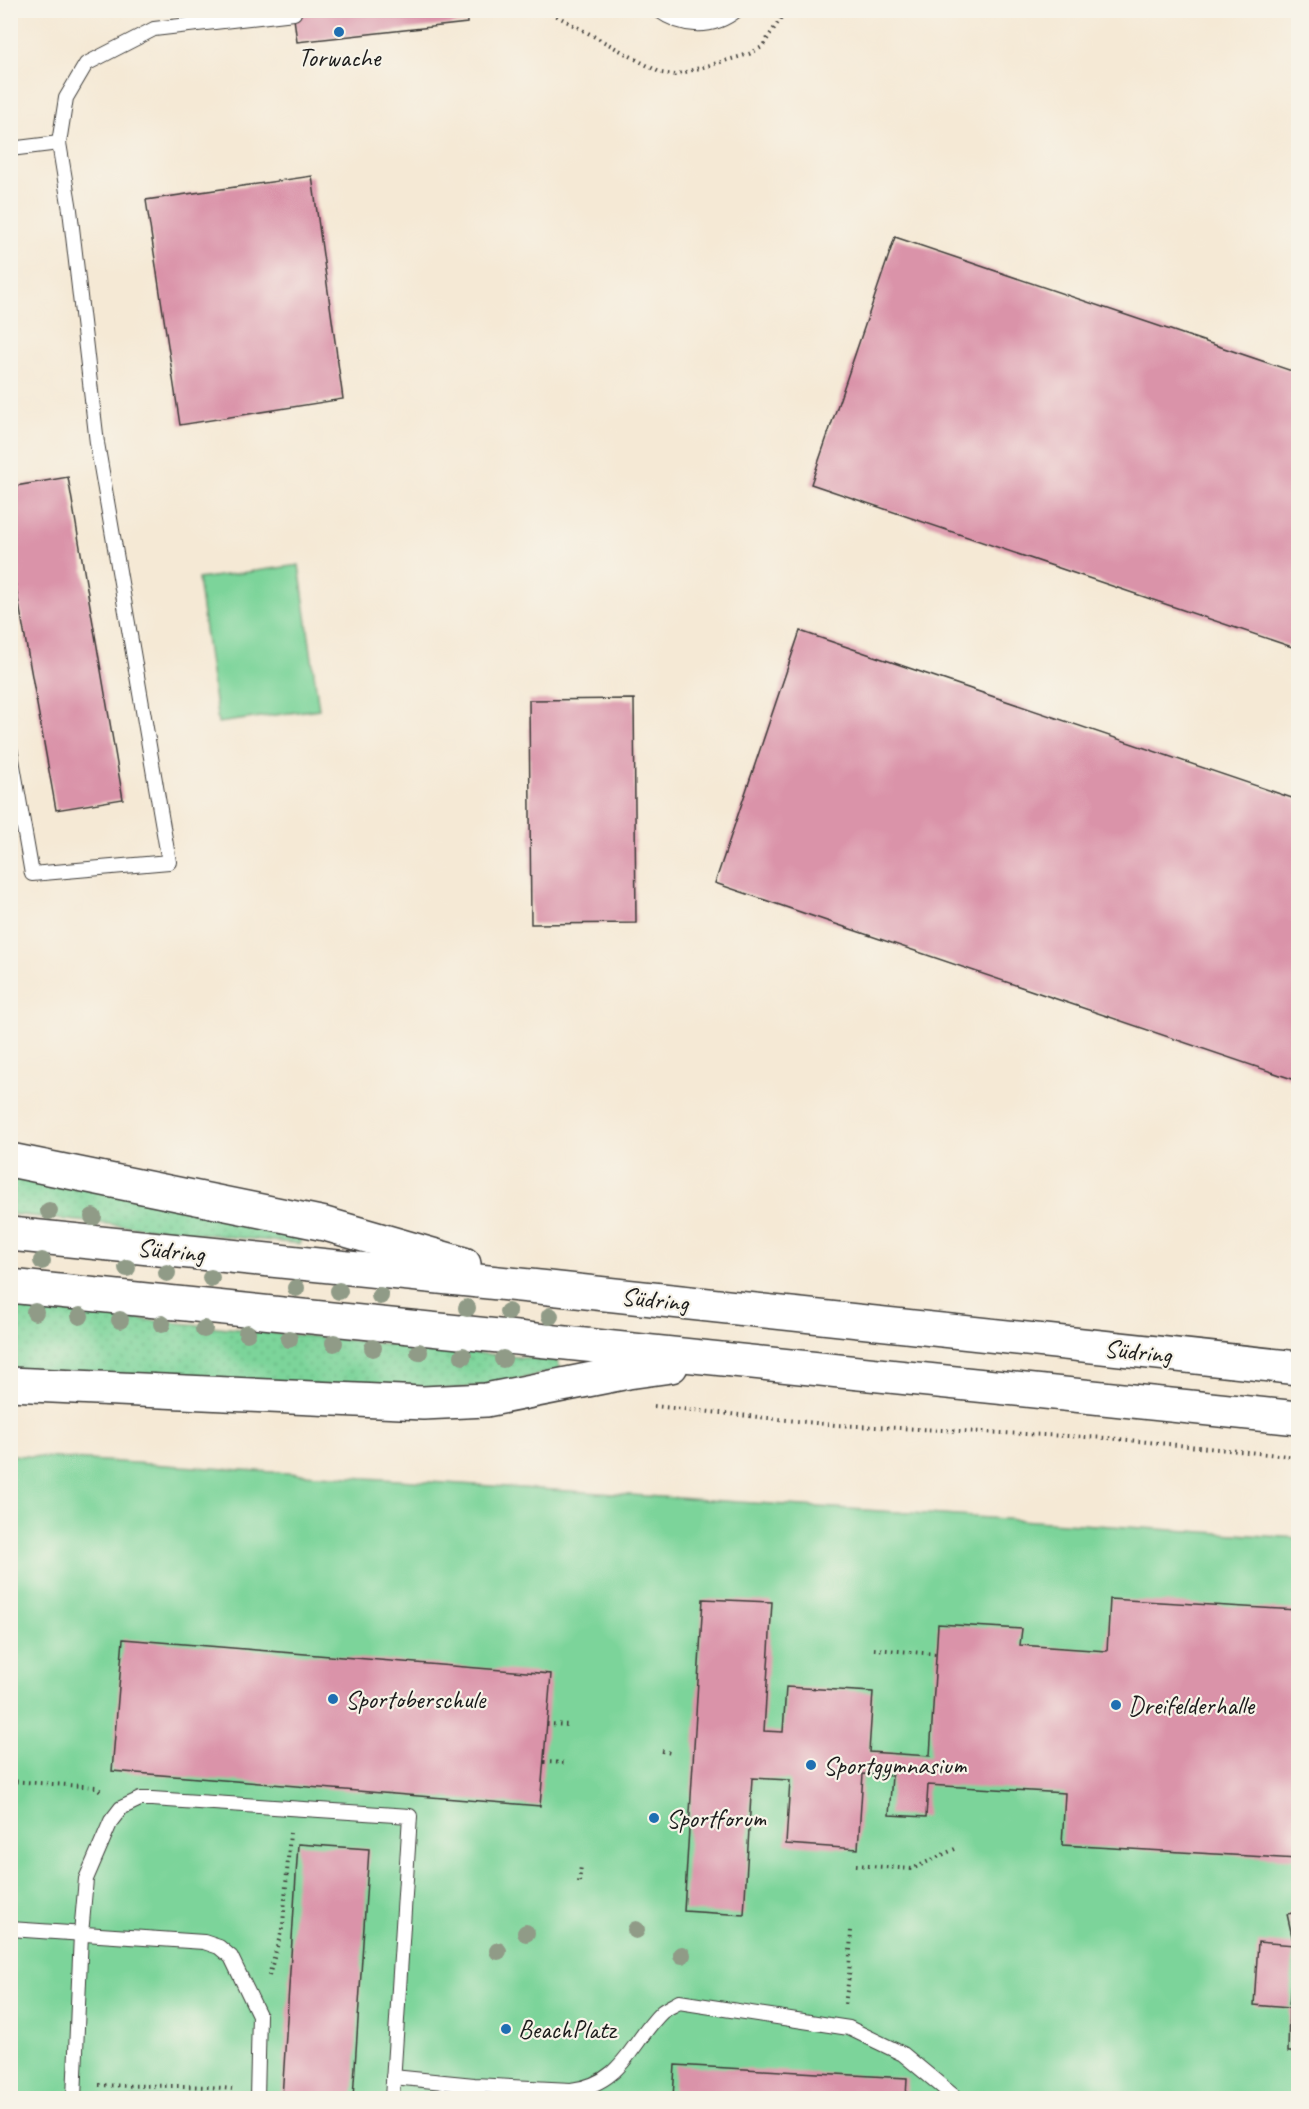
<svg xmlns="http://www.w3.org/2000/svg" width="1309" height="2109" font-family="Caveat,sans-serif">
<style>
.grass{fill:url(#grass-dots);stroke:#4c785b;stroke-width:1.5}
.pitch{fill:#7bd49a;stroke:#4c785b;stroke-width:1.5}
.building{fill:#da93a9}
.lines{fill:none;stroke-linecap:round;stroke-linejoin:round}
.lane-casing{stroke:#3d3b38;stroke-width:16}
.primary-casing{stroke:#3d3b38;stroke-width:36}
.path{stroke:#3d3b38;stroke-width:4;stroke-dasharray:1.5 4.5;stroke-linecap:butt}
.lane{stroke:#fff;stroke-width:14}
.primary{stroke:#fff;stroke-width:33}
.tree{fill:#909b87}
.poi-dot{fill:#1f6fb2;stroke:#f7f3e8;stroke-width:2}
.labels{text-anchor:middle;stroke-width:4.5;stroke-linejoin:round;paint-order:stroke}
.poi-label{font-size:26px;fill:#1c1c1c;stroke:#f7f3e8;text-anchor:start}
.street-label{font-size:26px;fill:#1c1c1c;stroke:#f7f3e8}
</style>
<defs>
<pattern id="grass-dots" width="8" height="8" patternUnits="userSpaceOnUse" patternTransform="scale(1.5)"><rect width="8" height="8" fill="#7bd49a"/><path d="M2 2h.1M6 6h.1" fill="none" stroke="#6ab584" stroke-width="1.8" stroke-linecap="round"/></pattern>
</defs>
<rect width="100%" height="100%" fill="#f7f3e8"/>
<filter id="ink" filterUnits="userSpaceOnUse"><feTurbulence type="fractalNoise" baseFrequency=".0167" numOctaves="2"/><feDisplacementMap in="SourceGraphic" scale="12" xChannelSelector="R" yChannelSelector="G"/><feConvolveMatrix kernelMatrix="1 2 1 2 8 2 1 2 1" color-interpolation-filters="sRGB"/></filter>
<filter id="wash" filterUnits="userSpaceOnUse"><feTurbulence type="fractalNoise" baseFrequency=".008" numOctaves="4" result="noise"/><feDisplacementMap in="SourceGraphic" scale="24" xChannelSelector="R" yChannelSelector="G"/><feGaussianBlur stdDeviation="1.35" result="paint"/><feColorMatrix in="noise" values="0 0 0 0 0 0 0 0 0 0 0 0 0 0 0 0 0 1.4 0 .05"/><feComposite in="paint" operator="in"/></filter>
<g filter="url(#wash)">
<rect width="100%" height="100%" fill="#f5e9d5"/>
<!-- grass -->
<g class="grass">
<path d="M 11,1171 L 302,1235 L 300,1244 L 11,1214 Z"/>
<path d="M 10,1306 L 557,1361 L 561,1369 L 498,1385 L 427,1391 L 11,1370 Z"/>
</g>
<!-- pitch -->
<g class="pitch">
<path d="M 299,565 L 319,709 L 218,723 L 198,579 Z"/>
<path d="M 10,1455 L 1298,1538 L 1298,2098 L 11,2098 Z"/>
</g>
<g id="blocks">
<!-- building -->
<g class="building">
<path d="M 293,10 L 467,10 L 467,23 L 297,42 Z"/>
<path d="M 312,176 L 343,399 L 180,425 L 146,200 Z"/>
<path d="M 895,237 L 1298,373 L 1298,649 L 811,484 Z"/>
<path d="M 68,477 L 123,799 L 56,810 L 10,554 L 10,487 Z"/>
<path d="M 800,631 L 1298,800 L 1298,1081 L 715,883 Z"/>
<path d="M 634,699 L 636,923 L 531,924 L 529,700 Z"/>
<path d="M 703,1599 L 772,1602 L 764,1731 L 783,1732 L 786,1687 L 873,1692 L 869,1752 L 930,1756 L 938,1624 L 1022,1629 L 1020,1645 L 1107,1651 L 1110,1599 L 1298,1610 L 1298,1859 L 1062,1845 L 1065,1793 L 928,1785 L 926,1817 L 889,1815 L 892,1776 L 863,1774 L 858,1849 L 786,1844 L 790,1780 L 752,1778 L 744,1915 L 684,1911 Z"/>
<path d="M 123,1639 L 551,1674 L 540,1806 L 112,1771 Z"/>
<path d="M 298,1844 L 369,1849 L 353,2098 L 282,2098 Z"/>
<path d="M 1298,1912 L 1298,1944 L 1294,1945 L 1289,2008 L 1254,2005 L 1258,1942 L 1294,1945 L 1287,1914 Z"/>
<path d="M 1289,2008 L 1298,2008 L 1298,2052 L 1288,2052 Z"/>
<path d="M 675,2065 L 907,2078 L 906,2098 L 673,2098 Z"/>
</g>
</g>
</g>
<g filter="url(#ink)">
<use href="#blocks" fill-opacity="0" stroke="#3d3b38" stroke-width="1.5"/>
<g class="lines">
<!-- lane casing -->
<g class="lane-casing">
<g id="lane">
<path d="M 658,10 C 683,28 712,30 737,10"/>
<path d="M 10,149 L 59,143"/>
<path d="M 10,748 L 32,874 L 169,862 L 97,443 L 70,210 L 59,143 L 66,98 L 86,64 L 154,29 L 294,13"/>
<path d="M 10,1929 L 204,1942 L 219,1947 L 231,1957 L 259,2015 L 257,2098"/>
<path d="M 393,2077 L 474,2085 L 571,2090 C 623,2084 631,2042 662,2012 C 667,2008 674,2005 679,2002 L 849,2028 L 903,2054 L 956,2098"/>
<path d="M 74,2098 L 81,1934 L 86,1879 L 111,1821 L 121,1808 L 140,1799 L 152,1799 L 410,1816 L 392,2098"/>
</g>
</g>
<!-- primary casing -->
<g class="primary-casing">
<g id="primary">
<path d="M 10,1160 L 325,1224 L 464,1264"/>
<path d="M 10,1234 L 549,1288 L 1298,1368"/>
<path d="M 10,1286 L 1298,1418"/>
<path d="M 10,1384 L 423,1403 L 486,1400 L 628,1372 L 671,1366"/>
</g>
</g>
<!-- path -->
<g class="path">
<path d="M 546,10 L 661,73 L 675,75 L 749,54 L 762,47 L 786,10"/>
<path d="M 876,10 L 878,13 L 890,10"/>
<path d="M 467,13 L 501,10"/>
<path d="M 654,1406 L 835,1425 L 1108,1438 L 1298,1457"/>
<path d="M 874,1649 L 936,1654"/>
<path d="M 547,1724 L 570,1725"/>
<path d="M 662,1751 L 672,1753"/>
<path d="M 544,1762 L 567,1763"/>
<path d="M 10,1781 L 96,1787 L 102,1792"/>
<path d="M 856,1865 L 912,1869 L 957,1848"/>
<path d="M 579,1882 L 581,1866"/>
<path d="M 269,1976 L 283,1925 L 290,1833"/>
<path d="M 845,2004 L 849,1977 L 851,1929"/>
<path d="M 99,2085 C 143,2087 188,2084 232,2089"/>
</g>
<!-- lane -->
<use href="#lane" class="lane"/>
<!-- primary -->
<use href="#primary" class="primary"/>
</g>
<!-- trees -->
<g class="tree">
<circle cx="49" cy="1211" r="9"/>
<circle cx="93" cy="1217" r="9"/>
<circle cx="42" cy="1261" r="9"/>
<circle cx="127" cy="1268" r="9"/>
<circle cx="167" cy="1273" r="9"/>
<circle cx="211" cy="1278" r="9"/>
<circle cx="296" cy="1288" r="9"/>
<circle cx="339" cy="1291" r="9"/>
<circle cx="380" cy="1296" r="9"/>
<circle cx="467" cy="1308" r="9"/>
<circle cx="35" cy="1312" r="9"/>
<circle cx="508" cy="1312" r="9"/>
<circle cx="80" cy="1316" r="9"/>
<circle cx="550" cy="1316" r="9"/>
<circle cx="120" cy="1320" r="9"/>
<circle cx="162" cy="1324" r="9"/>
<circle cx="204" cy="1329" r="9"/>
<circle cx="247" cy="1333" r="9"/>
<circle cx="289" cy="1339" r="9"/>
<circle cx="334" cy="1343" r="9"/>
<circle cx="373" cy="1348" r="9"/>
<circle cx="419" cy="1352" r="9"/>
<circle cx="463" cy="1356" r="9"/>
<circle cx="503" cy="1359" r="9"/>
<circle cx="636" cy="1930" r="9"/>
<circle cx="526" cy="1933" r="9"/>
<circle cx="498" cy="1951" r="9"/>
<circle cx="682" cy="1955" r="9"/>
</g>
</g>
<!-- markers -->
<g class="poi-dot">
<circle cx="339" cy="32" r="6"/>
<circle cx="333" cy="1699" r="6"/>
<circle cx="1116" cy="1705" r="6"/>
<circle cx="811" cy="1765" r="6"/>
<circle cx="654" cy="1818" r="6"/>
<circle cx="506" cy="2029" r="6"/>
</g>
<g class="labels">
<!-- poi labels -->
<g class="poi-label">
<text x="339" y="66" text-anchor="middle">Torwache</text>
<text x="345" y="1708">Sportoberschule</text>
<text x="1128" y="1714">Dreifelderhalle</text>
<text x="823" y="1774">Sportgymnasium</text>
<text x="666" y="1827">Sportforum</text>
<text x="518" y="2038">BeachPlatz</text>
</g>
<!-- street labels -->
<g class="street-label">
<text transform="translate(171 1250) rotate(6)" y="9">Südring</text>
<text transform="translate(655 1299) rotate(6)" y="9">Südring</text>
<text transform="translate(1138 1351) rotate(6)" y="9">Südring</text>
</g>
</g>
<!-- margin -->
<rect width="1309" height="2109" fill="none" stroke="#f7f3e8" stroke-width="36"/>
</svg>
